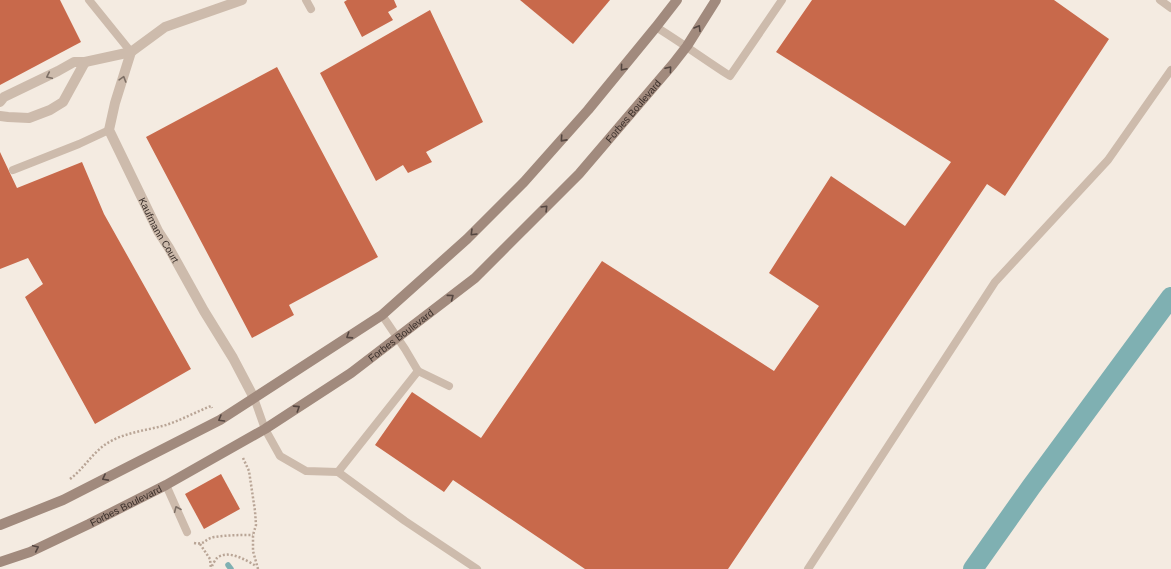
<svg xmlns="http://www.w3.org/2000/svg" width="1171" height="569" font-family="Arial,sans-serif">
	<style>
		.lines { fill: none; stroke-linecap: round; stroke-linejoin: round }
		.stream { stroke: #7fb0b2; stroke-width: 5.5 }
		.canal { stroke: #7fb0b2; stroke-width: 20 }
		.building { fill: #c8694b }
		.path { stroke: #b9a596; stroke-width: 2.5; stroke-dasharray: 2 2; stroke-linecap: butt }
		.service { stroke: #cdbbac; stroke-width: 8 }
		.minor { stroke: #cdbbac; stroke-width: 10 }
		.secondary { stroke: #a18a7d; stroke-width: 10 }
		.oneway { stroke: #544640 }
		.oneway2 { stroke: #7d6f65 }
		.labels { text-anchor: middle; stroke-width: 3; stroke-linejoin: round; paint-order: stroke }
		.street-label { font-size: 10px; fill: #3b302b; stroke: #fbf5ee }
	</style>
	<rect width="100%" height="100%" fill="#f4ebe1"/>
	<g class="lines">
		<path class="stream" d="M228,565L231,569"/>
		<path class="canal" d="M973,569L1031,487L1171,297"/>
	</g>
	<g class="building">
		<path d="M0,0H60L81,42L0,85Z"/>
		<path d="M347,0H394L397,7L388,12L393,20L362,37L344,2Z"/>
		<path d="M520,0H610L573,44Z"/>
		<path d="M812,0H1054L1109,39L1005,196L987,184L728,569H585L453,480L444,492L375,445L412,392L481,438L602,261L774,371L819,306L769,273L831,176L905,226L951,162L776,52Z"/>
		<path d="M430,10L483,122L426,152L432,162L408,173L403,165L376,181L320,73Z"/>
		<path d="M277,67L378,257L289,305L294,315L252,338L146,137Z"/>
		<path d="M0,152L17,188L82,162L104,214L191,369L95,424L25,297L43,284L28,258L0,269Z"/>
		<path d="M221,474L240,509L204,529L185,494Z"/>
	</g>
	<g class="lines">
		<g class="path">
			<path d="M243,458L249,471L255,511L256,525L253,535V551L258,569"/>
			<path d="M70,479C86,467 94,449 113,440C129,432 148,430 166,425C181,420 196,412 211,406L212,408"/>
			<path d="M194,543C206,545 204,539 214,537C227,535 240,535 253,535"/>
			<path d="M200,544L210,559L211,569"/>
			<path d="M212,566C213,564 215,560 217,558C228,549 246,560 256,566"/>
		</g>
		<g class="service">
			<path d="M89,0L131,52"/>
			<path d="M306,0L311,9"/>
			<path d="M1160,0L1171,8"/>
			<path d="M656,27C682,43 705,60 730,76L782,0"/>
			<path d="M13,170L79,144L109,130"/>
			<path d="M382,315L405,349L418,371L449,386"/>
			<path d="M254,398L265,429L280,456L306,471L338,472L418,371"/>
			<path d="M338,472L405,521L477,569"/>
			<path d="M166,485L187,532"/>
			<path d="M808,569L995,282L1108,160L1171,70"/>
		</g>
		<g class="minor">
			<path id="s1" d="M131,52L115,103L109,130L158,231L169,248L204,311L233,358L254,398"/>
			<path d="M0,102L4,97L58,71L74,62H85L131,52L165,27L242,0"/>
			<path d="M0,116L8,117L29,118L50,110L63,102L85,62"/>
		</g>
		<g class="secondary">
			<path d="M0,525L63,500L220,420L382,315L467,239L524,182L588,110L656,27L677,0"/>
			<path id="s2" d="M0,562L30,552L89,524L166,485L265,429L351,373L475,278L579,174L673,64L687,46L716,0"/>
		</g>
	</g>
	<defs><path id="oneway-chevron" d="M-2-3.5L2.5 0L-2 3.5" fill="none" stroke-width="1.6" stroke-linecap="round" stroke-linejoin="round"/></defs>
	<g class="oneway">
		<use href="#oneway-chevron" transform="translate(698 28) rotate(-59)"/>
		<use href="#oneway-chevron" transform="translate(623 68) rotate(130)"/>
		<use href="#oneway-chevron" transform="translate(669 69) rotate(-50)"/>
		<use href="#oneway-chevron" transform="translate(563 139) rotate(132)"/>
		<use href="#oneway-chevron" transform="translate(545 208) rotate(-45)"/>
		<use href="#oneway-chevron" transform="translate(473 233) rotate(135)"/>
		<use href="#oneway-chevron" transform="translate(451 297) rotate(-37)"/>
		<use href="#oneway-chevron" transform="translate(349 336) rotate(147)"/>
		<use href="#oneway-chevron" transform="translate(297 408) rotate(-33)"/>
		<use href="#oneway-chevron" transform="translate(221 419) rotate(150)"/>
		<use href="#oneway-chevron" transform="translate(105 478) rotate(152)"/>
		<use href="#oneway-chevron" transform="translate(36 548) rotate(-25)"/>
	</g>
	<g class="oneway2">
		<use href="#oneway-chevron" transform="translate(49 76) rotate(155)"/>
		<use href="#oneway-chevron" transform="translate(123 79) rotate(-73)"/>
		<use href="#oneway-chevron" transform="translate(177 509) rotate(-113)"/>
	</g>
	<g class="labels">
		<g class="street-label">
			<text dy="4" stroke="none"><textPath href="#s2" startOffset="786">Forbes Boulevard</textPath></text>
			<text dy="4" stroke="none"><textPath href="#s1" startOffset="193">Kaufmann Court</textPath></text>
			<text dy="4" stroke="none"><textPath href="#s2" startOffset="462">Forbes Boulevard</textPath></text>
			<text dy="4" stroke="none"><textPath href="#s2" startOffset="138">Forbes Boulevard</textPath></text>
		</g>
	</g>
</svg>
